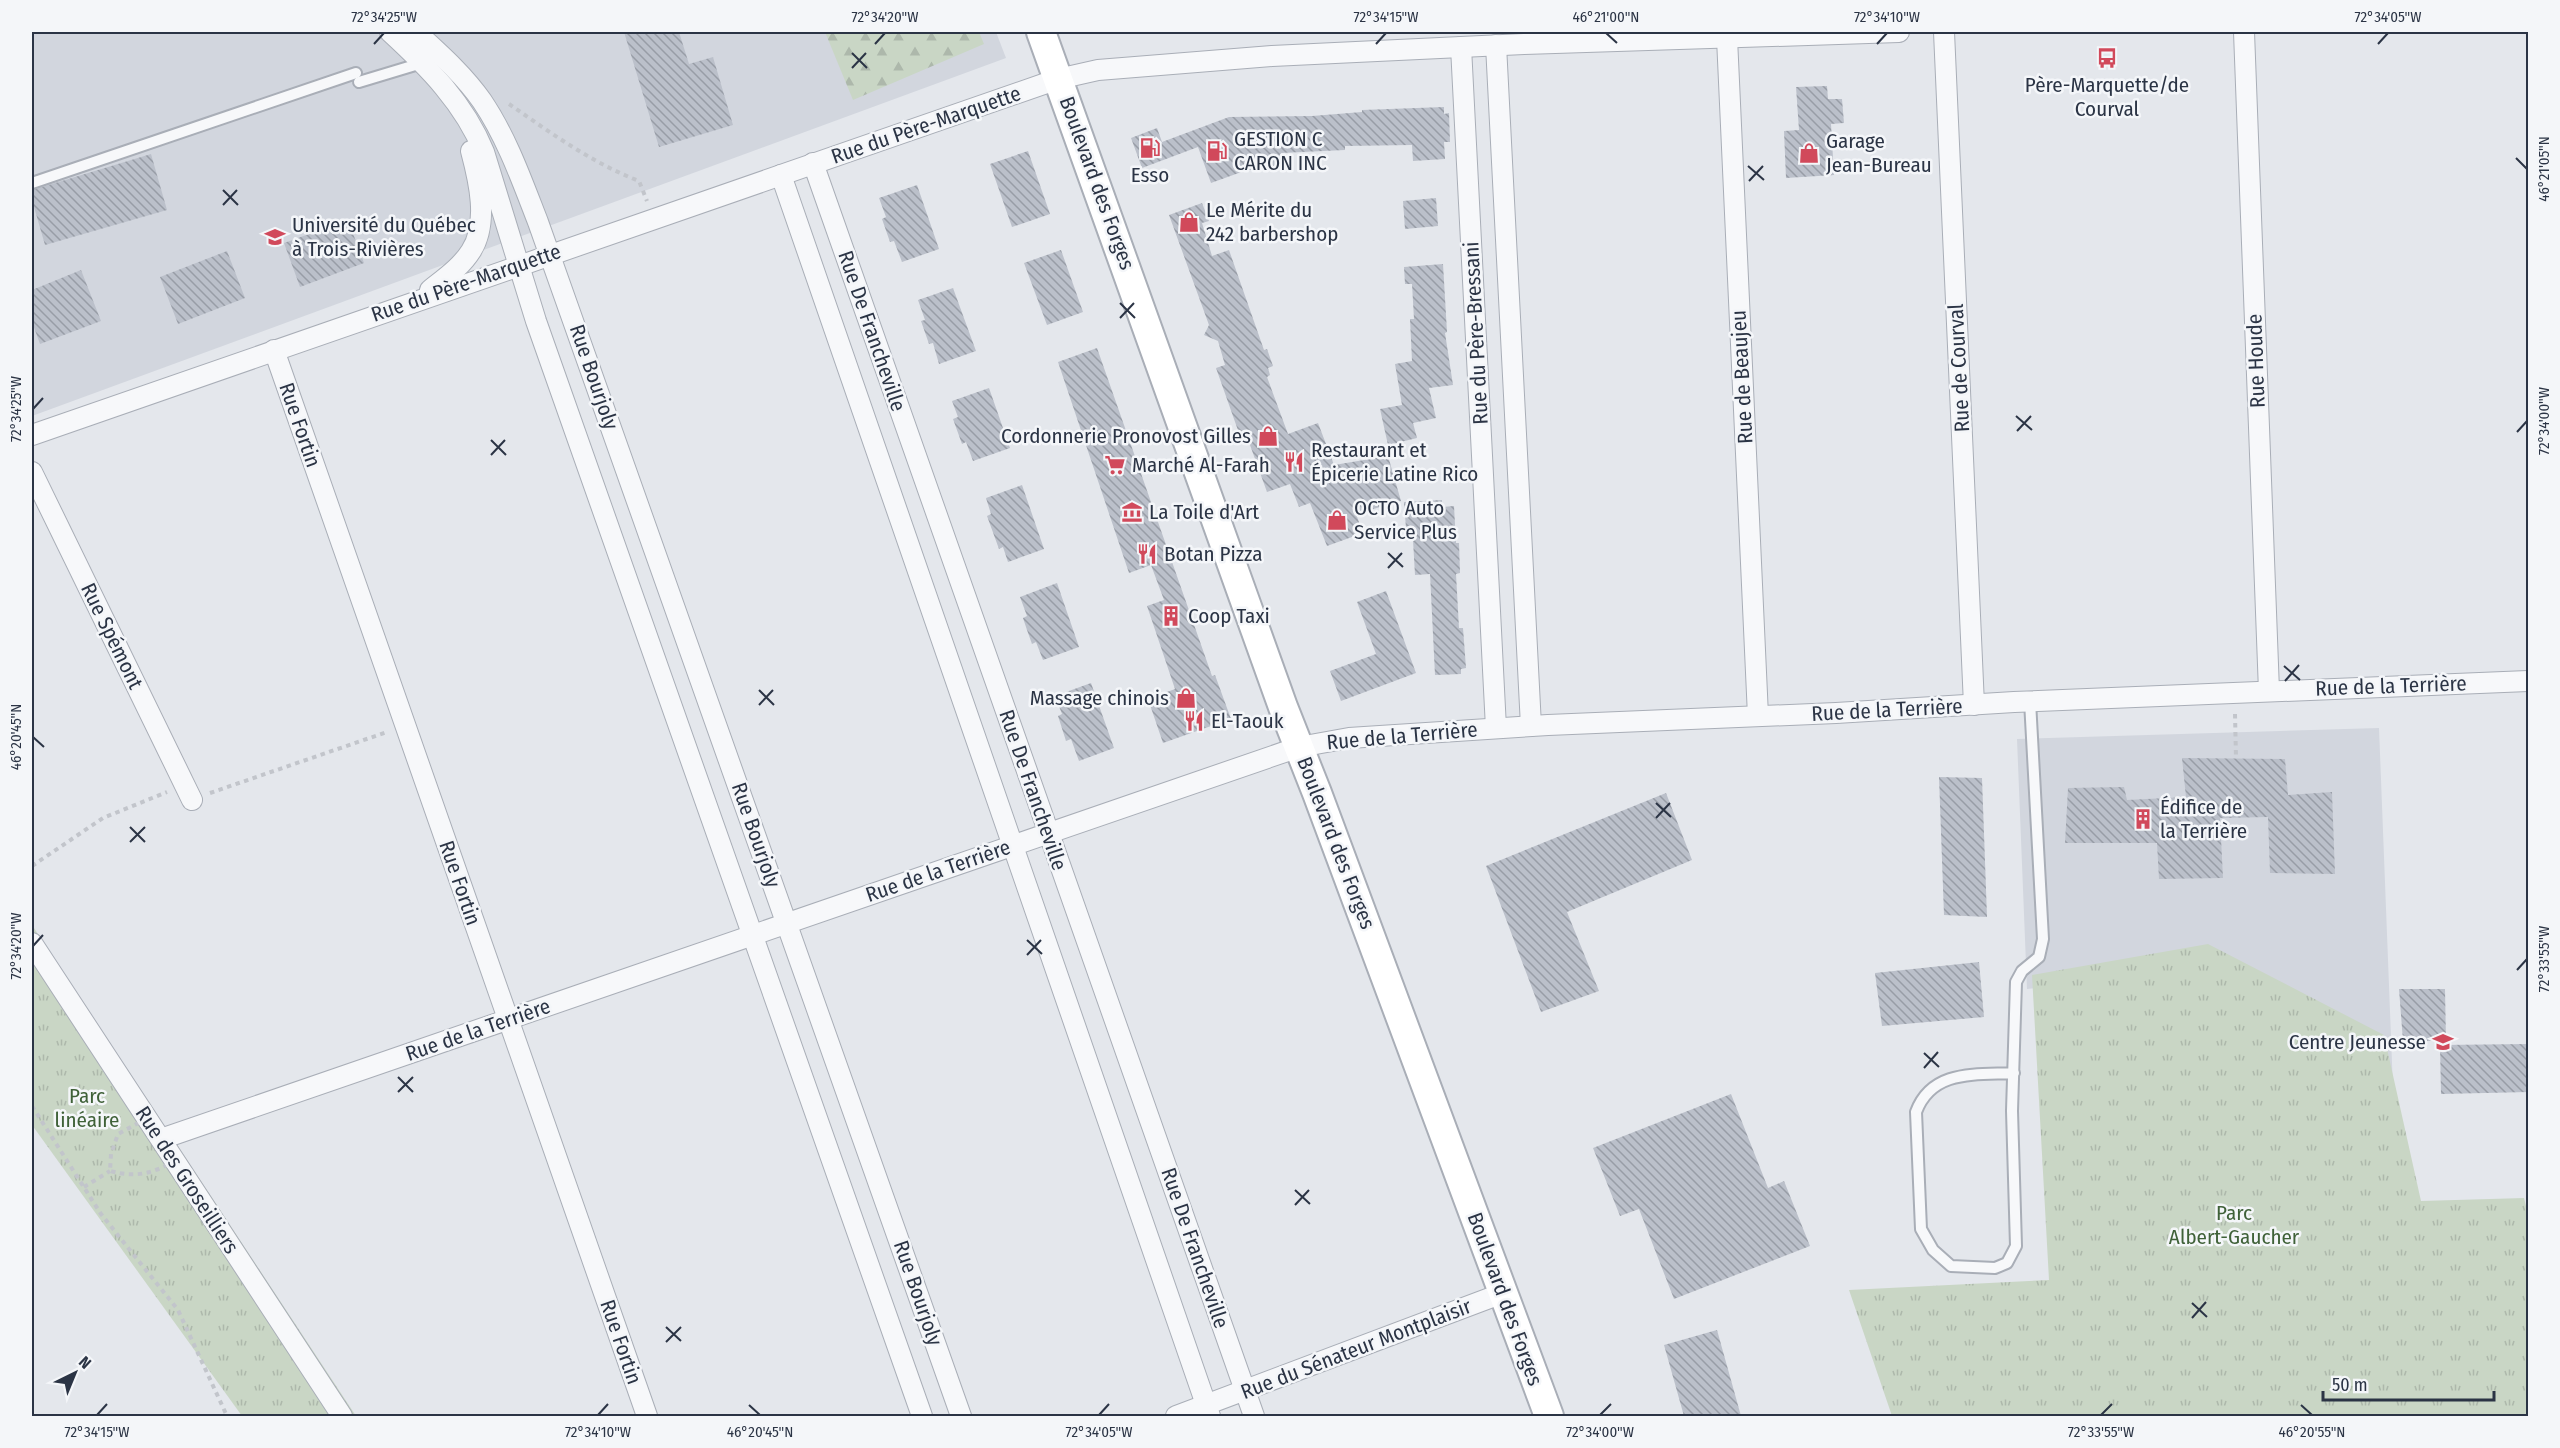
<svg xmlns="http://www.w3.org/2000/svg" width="2560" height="1448" font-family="'Fira Sans Condensed',sans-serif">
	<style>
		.built { fill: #d2d6de }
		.forest { fill: url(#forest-firs) }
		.park { fill: url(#park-tufts) }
		.building { fill: url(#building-back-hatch) }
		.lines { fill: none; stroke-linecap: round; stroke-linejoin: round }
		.service-casing { stroke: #a9aeb7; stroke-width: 14 }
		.minor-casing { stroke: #a9aeb7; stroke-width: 22 }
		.secondary-casing { stroke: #a9aeb7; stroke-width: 32 }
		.path { stroke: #c2c5cb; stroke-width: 4; stroke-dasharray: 4.5 4.5; stroke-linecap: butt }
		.service { stroke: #f7f8fa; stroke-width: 10 }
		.minor { stroke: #f7f8fa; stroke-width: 20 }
		.secondary { stroke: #fff; stroke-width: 28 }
		.ticks { fill: none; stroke: #2b3445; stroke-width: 2 }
		.labels { text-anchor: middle; stroke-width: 5; stroke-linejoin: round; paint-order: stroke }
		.poi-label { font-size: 21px; fill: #2b3445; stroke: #f4f6f9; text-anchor: start }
		.street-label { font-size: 21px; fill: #2b3445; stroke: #f4f6f9 }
		.park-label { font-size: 21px; fill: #3f6138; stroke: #f4f6f9 }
		.neatline { fill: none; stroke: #2b3445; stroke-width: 2 }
		.ticks-label { font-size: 15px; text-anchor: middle; fill: #2b3445 }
	</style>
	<defs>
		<pattern id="forest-firs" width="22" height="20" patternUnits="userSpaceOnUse" patternTransform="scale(1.5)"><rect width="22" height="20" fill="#c9d6c5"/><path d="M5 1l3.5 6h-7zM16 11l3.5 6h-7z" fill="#adb8ab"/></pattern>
		<pattern id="park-tufts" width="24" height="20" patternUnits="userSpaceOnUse" patternTransform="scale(1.5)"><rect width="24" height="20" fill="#c9d6c5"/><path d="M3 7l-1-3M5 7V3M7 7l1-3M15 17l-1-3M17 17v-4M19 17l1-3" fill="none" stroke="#adb8ab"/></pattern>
		<pattern id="building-back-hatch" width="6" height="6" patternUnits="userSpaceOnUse" patternTransform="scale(1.5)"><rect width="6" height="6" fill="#bbc0ca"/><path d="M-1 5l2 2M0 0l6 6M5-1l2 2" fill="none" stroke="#989da6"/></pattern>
	</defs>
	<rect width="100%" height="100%" fill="#e4e7ec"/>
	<g class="built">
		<path d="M32,32H996L1006,58L32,416Z"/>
		<path d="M2379,728L2400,1269L2155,975L2027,989L2017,739Z"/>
	</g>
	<path class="forest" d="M825,32H979L984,44L853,100Z"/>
	<g class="park">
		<path d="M32,925L356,1416H242L32,1125Z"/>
		<path d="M2208,944L2384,1035L2421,1201L2524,1198L2528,1214V1416H1892L1849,1290L2049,1280L2032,975Z"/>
	</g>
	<g class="building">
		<path d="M624,32H679L689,64L713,57L733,125L659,147Z"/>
		<path d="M1827,86L1828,99H1842L1844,123L1831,124L1834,175L1786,178L1784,131L1799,130L1796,87Z"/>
		<path d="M1444,107V114L1449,113L1450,142H1444L1445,159L1413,161L1412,145L1345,146V150L1281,153L1282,168L1247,170L1211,183L1198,147L1142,168L1131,138L1157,128L1162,142L1229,117L1312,116L1362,112V110Z"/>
		<path d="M1028,151L1050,214L1012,227L990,164Z"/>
		<path d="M151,154L167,210L45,245L32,200V190Z"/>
		<path d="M917,185L939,249L902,262L894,241L890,242L882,219L886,217L879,198Z"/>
		<path d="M1436,198L1438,226L1405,229L1403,201Z"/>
		<path d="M1202,203L1209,221L1202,223L1212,256L1229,250L1264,350L1267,349L1273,366L1268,368L1270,375L1267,377L1288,434L1318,423L1334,465L1388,456L1401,501L1356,514L1363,533L1327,546L1310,503L1299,507L1290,484L1267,492L1246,434L1240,436L1216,368L1225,365L1218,341L1204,335L1209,325L1169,215Z"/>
		<path d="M348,220L364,263L300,287L284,243Z"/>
		<path d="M1061,250L1083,312L1047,325L1024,263Z"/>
		<path d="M227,251L245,298L178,324L160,277Z"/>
		<path d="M1443,264L1447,332L1445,333L1453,385L1429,388L1436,418L1413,423L1417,438L1388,445L1380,409L1402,405L1395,364L1412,361L1410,319H1414L1412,284H1405L1404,267Z"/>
		<path d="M81,270L101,321L40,344L32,322V290Z"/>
		<path d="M953,288L976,351L939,364L933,343L929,344L921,321L925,320L918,300Z"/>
		<path d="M1097,348L1212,676L1215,675L1231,719L1163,743L1148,699L1175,689L1147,606L1164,600L1151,565L1129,573L1058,362Z"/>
		<path d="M989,388L1010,448L973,461L966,442L962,444L953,419L958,417L952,401Z"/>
		<path d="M1022,485L1044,549L1008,562L1003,547L999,549L987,516L991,514L986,498Z"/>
		<path d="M1442,500V507L1454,506L1456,543H1459L1460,573L1456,574L1459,628H1463L1466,668L1461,669V674L1435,675L1430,574L1415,575L1413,540L1407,541L1404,502Z"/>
		<path d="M1057,583L1079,647L1043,660L1036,642L1032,644L1027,630L1023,618L1027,616L1020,597Z"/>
		<path d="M1386,591L1416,673L1341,701L1330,671L1376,654L1357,602Z"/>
		<path d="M1091,683L1114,748L1079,761L1071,739L1066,741L1058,716L1062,714L1055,696Z"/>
		<path d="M2182,758L2285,759L2288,795L2332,792L2335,874L2270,873L2268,817L2220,818L2223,878L2159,879L2157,843H2065L2068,788L2124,787L2127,800L2186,797Z"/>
		<path d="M1939,777L1982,778L1987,917L1944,915Z"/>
		<path d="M1666,793L1692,860L1567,912L1599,991L1541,1012L1486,866Z"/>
		<path d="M1979,962L1984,1017L1882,1026L1875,973Z"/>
		<path d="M2399,989H2445L2446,1041H2403Z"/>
		<path d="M2529,1044V1092L2441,1094L2440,1045Z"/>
		<path d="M1731,1094L1768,1188L1784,1181L1810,1246L1674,1299L1639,1209L1620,1216L1593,1148Z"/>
		<path d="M1717,1330L1741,1416H1684L1664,1345Z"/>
	</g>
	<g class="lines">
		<g class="service-casing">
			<g id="service">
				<path d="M359,82L422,63"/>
				<path d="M32,183L356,73"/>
				<path d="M2014,1073C1976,1075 1932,1069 1916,1112L1921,1229L1933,1250L1951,1266L1995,1268L2007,1263L2016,1246L2012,1111L2016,982L2022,971L2039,957L2043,939L2030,701"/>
			</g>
		</g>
		<g class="minor-casing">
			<g id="minor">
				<path d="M390,32C428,67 464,103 484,152L536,321L922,1416"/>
				<path d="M416,32C439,53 464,75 482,101C507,138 522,181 538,222L961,1416"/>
				<path d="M1944,32L1974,705"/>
				<path d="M2244,32L2269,691"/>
				<path d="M1727,38L1758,716"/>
				<path d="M1496,45L1531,726"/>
				<path d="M1461,47L1496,728"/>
				<path d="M813,163L1254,1416"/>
				<path d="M781,175L1210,1416"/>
				<path d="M430,290C445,278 461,267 471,251C489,223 479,181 471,151"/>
				<path d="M274,350L647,1416"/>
				<path d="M32,435L1058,79L1098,70L1272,56L1524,44L1899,32"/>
				<path d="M32,472L192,800"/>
				<path d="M32,943L342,1416"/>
				<path d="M161,1139L1299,747L1349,738L1548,725L1836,713L2014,702L2528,681"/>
				<path d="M1176,1416L1503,1293"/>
			</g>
		</g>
		<g class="secondary-casing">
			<path id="secondary" d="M1041,32L1283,707L1317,793L1549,1416"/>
		</g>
		<g class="path">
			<path d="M509,104C551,133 592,163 639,181L647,201"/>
			<path d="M2235,714L2236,758"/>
			<path d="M210,793L387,732"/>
			<path d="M32,866L103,818L167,792"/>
			<path d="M32,1106L101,1214L178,1310L227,1416"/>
			<path d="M142,1121L161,1139L169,1164C148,1175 133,1177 110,1171L111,1154L118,1134Z"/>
			<path d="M84,1187L110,1171"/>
		</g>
		<use href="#service" class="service"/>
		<use href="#minor" class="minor"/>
		<use href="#secondary" class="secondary"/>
	</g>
	<path class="ticks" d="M1606,33L1617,43M374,44L384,33M875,44L885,33M1376,44L1386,33M1877,44L1887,33M2378,44L2388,33M852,53L867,68M852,68L866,53M2516,158L2527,169M1748,166L1764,180M1749,181L1763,166M223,190L238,205M223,205L237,190M1120,303L1135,318M1120,318L1134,303M33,409L43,398M2016,416L2032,430M2017,431L2031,416M2517,432L2527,421M491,440L506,455M491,455L505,440M1388,553L1403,567M1388,568L1402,553M2284,666L2300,680M2285,681L2299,665M759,690L774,705M759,705L773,690M33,737L44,747M1656,803L1671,817M1656,818L1670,803M130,827L145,842M130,842L145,827M1027,940L1042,954M33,946L43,935M1027,955L1041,940M2517,970L2527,959M1924,1053L1939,1067M1924,1068L1938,1052M398,1077L413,1092M398,1092L413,1077M1295,1190L1310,1204M1295,1205L1309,1190M2192,1303L2207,1317M2192,1318L2206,1302M666,1327L681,1341M666,1342L681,1327M749,1405L760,1415M2301,1405L2312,1415M97,1415L107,1404M598,1415L608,1404M1099,1415L1109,1404M1600,1415L1611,1404M2101,1415L2112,1404"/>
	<defs>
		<g id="bus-bare" transform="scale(1.62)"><path d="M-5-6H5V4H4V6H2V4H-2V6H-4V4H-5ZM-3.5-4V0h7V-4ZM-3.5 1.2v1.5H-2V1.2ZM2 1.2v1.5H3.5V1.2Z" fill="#d1495b" stroke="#f4f6f9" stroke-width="2.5" paint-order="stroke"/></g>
		<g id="fuel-bare" transform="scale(1.62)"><path d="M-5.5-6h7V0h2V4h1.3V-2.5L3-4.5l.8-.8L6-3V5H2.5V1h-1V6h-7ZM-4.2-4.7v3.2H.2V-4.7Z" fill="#d1495b" stroke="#f4f6f9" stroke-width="2.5" paint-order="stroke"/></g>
		<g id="shop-bare" transform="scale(1.62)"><path d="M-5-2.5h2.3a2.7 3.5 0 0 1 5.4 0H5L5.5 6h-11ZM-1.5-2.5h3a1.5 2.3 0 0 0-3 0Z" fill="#d1495b" stroke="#f4f6f9" stroke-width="2.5" paint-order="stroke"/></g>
		<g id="university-bare" transform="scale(1.62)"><path d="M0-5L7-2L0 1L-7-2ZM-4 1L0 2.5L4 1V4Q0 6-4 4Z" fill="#d1495b" stroke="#f4f6f9" stroke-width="2.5" paint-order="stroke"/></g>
		<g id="restaurant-bare" transform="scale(1.62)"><path d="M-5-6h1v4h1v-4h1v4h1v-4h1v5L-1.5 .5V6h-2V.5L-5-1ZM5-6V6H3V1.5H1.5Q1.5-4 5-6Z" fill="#d1495b" stroke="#f4f6f9" stroke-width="2.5" paint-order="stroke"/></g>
		<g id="supermarket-bare" transform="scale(1.62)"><path d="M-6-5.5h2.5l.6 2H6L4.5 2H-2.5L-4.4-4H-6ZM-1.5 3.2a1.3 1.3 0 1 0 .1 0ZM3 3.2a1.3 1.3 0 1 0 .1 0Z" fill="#d1495b" stroke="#f4f6f9" stroke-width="2.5" paint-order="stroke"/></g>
		<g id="museum-bare" transform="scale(1.62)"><path d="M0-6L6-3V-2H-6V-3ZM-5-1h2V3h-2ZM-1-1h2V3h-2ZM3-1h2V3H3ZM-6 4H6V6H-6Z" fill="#d1495b" stroke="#f4f6f9" stroke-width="2.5" paint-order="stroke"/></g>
		<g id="building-bare" transform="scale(1.62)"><path d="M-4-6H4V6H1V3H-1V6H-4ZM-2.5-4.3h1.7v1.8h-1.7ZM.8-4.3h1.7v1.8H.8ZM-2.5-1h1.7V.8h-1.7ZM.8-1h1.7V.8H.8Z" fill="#d1495b" stroke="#f4f6f9" stroke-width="2.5" paint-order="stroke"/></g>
		<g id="school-bare" transform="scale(1.62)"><path d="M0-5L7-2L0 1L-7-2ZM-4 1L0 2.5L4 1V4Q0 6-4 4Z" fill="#d1495b" stroke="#f4f6f9" stroke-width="2.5" paint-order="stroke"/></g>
	</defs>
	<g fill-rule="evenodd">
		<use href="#bus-bare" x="2107" y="58"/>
		<use href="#fuel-bare" x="1150" y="148"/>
		<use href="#fuel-bare" x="1217" y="151"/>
		<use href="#shop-bare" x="1809" y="153"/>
		<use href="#shop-bare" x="1189" y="222"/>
		<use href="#university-bare" x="275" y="237"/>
		<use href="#shop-bare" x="1268" y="436"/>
		<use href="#restaurant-bare" x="1294" y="462"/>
		<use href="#supermarket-bare" x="1115" y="465"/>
		<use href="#museum-bare" x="1132" y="512"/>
		<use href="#shop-bare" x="1337" y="520"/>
		<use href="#restaurant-bare" x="1147" y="554"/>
		<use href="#building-bare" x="1171" y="616"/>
		<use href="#shop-bare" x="1186" y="698"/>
		<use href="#restaurant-bare" x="1194" y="721"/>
		<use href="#building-bare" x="2143" y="819"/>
		<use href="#school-bare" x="2443" y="1042"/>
	</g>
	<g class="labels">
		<g class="poi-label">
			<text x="2107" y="92" text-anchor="middle">Père-Marquette/de<tspan x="2107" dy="24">Courval</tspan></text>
			<text x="1234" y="146">GESTION C<tspan x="1234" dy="24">CARON INC</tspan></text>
			<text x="1826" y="148">Garage<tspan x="1826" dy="24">Jean-Bureau</tspan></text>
			<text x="1150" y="182" text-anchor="middle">Esso</text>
			<text x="1206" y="217">Le Mérite du<tspan x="1206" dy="24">242 barbershop</tspan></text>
			<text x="292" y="232">Université du Québec<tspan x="292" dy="24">à Trois-Rivières</tspan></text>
			<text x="1251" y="443" text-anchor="end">Cordonnerie Pronovost Gilles</text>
			<text x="1311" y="457">Restaurant et<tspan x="1311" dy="24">Épicerie Latine Rico</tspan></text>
			<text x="1132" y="472">Marché Al-Farah</text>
			<text x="1354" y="515">OCTO Auto<tspan x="1354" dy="24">Service Plus</tspan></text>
			<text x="1149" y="519">La Toile d'Art</text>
			<text x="1164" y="561">Botan Pizza</text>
			<text x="1188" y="623">Coop Taxi</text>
			<text x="1169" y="705" text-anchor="end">Massage chinois</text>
			<text x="1211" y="728">El-Taouk</text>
			<text x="2160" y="814">Édifice de<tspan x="2160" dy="24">la Terrière</tspan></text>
			<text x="2426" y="1049" text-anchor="end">Centre Jeunesse</text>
		</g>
		<g class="street-label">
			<text transform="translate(926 125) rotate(-19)" y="7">Rue du Père-Marquette</text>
			<text transform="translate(1097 183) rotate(70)" y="7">Boulevard des Forges</text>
			<text transform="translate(466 283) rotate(-19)" y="7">Rue du Père-Marquette</text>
			<text transform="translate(872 331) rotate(71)" y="7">Rue De Francheville</text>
			<text transform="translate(1476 333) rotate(-93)" y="7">Rue du Père-Bressani</text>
			<text transform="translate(2256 361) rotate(-92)" y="7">Rue Houde</text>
			<text transform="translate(1959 368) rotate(-93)" y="7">Rue de Courval</text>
			<text transform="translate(594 377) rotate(71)" y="7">Rue Bourjoly</text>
			<text transform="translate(1742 377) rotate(-93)" y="7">Rue de Beaujeu</text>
			<text transform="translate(300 425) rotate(71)" y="7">Rue Fortin</text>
			<text transform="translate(112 636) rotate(64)" y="7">Rue Spémont</text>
			<text transform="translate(2391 686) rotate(-2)" y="7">Rue de la Terrière</text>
			<text transform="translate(1887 710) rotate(-3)" y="7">Rue de la Terrière</text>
			<text transform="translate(1402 736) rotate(-5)" y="7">Rue de la Terrière</text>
			<text transform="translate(1033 790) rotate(71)" y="7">Rue De Francheville</text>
			<text transform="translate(756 835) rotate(71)" y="7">Rue Bourjoly</text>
			<text transform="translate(1336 843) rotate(69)" y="7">Boulevard des Forges</text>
			<text transform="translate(938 871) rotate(-19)" y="7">Rue de la Terrière</text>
			<text transform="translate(460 883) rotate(71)" y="7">Rue Fortin</text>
			<text transform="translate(478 1030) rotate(-19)" y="7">Rue de la Terrière</text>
			<text transform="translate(187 1180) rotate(57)" y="7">Rue des Groseilliers</text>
			<text transform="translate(1195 1248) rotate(71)" y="7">Rue De Francheville</text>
			<text transform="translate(918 1293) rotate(71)" y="7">Rue Bourjoly</text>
			<text transform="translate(1505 1299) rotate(70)" y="7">Boulevard des Forges</text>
			<text transform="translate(621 1342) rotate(71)" y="7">Rue Fortin</text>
			<text transform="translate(1356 1349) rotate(-21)" y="7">Rue du Sénateur Montplaisir</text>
		</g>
		<g class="park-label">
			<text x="87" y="1103">Parc<tspan x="87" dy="24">linéaire</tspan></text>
			<text x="2234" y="1220">Parc<tspan x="2234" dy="24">Albert-Gaucher</tspan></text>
		</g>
	</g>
	<rect width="2560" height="1448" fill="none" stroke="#f4f6f9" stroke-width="66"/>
	<g transform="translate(75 1373) rotate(43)" stroke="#f4f6f9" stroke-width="4.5" paint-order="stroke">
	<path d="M0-4.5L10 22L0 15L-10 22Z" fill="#2b3445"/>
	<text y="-9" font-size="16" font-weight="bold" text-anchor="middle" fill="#2b3445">N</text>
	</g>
	<path d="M2323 1391v9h171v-9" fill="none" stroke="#2b3445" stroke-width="3"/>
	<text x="2332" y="1391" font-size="18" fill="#2b3445" stroke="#f4f6f9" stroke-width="4.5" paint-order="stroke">50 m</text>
	<rect x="33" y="33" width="2494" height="1382" class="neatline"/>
	<g class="ticks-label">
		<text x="384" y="22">72°34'25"W</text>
		<text x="885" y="22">72°34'20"W</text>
		<text x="1386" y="22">72°34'15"W</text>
		<text x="1606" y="22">46°21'00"N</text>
		<text x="1887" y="22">72°34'10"W</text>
		<text x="2388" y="22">72°34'05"W</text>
		<text transform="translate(2544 169) rotate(-90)" y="5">46°21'05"N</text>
		<text transform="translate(16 409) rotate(-90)" y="5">72°34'25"W</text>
		<text transform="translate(2544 421) rotate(-90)" y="5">72°34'00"W</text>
		<text transform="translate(16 737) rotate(-90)" y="5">46°20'45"N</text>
		<text transform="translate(16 946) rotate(-90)" y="5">72°34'20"W</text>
		<text transform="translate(2544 959) rotate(-90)" y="5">72°33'55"W</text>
		<text x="97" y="1437">72°34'15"W</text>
		<text x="598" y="1437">72°34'10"W</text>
		<text x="760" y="1437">46°20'45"N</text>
		<text x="1099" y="1437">72°34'05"W</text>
		<text x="1600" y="1437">72°34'00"W</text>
		<text x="2101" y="1437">72°33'55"W</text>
		<text x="2312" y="1437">46°20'55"N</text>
	</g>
</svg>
